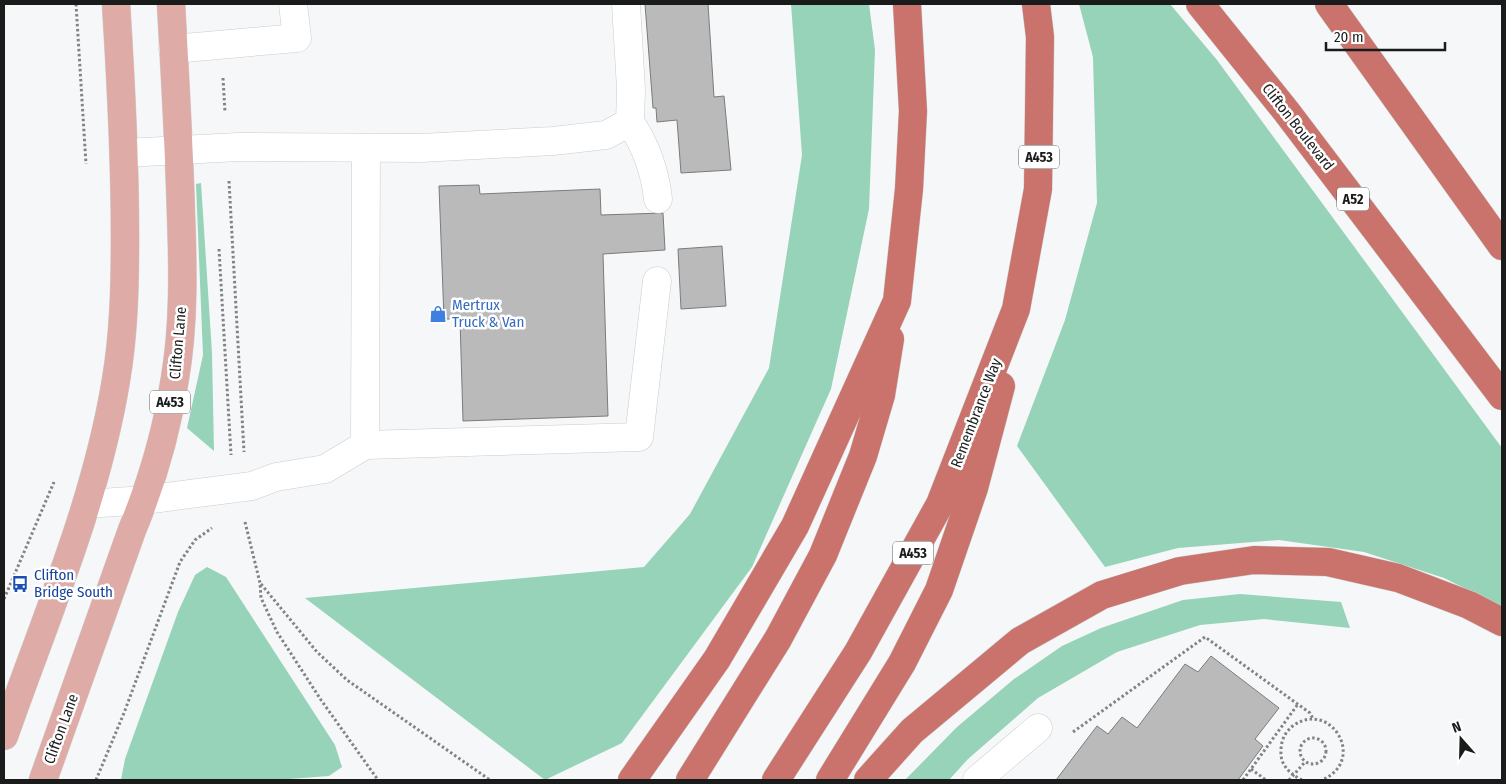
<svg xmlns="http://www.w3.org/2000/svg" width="1506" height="784" font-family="'Fira Sans Condensed',sans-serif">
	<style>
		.green { fill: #96d3b8 }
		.building { fill: #bbbabb; stroke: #7c7b7c }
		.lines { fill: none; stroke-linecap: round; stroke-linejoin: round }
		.minor-casing { stroke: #cbcccd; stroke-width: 29 }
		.major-casing { stroke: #d1d1d1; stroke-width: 29 }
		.highway-casing { stroke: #d1d1d1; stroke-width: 29 }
		.path { stroke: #828384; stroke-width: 3; stroke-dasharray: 2.5 2.5; stroke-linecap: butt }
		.minor { stroke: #fff; stroke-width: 28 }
		.major { stroke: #dfaba7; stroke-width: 28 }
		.highway { stroke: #c9736c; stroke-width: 28 }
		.labels { text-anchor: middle; stroke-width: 5; stroke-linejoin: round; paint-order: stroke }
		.shield { fill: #fff; stroke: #5f5f5f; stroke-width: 1 }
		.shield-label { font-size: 14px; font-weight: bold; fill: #1a1b1b }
		.street-label { font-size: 15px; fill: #1a1b1b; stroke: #fff }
		.shop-label { font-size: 15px; fill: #366cbe; stroke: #fff; text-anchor: start }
		.transit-label { font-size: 15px; fill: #164399; stroke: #fff; text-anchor: start }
	</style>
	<rect width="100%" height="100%" fill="#f6f7f9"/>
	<g class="green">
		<path d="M791,4H869L875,50L869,209L831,389L752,567L622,743L545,780L305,598L644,567L690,514L769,368L802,155Z"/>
		<path d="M1079,4H1170L1217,60L1502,448V607L1444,578L1364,552L1279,540L1178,548L1105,567L1017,446L1065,320L1097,203L1093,57Z"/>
		<path d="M201,183L212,353L214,451L187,428L203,355L196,184Z"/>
		<path d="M207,567L226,577L335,745L342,767L329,776L276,780H121L125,759L178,612L195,575Z"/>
		<path d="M1240,594L1341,602L1350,628L1264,619L1200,625L1117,652L1038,698L968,759L949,780H905L957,727L1014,679L1062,646L1101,628L1183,600Z"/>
	</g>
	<g class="building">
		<path d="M645,4H708L714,97L724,96L731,170L681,173L677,120L657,122L656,108H653Z"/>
		<path d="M479,185L480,194L600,189L601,215L663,213L665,250L603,254L608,416L463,421L460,319H444L439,186Z"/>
		<path d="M722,246L726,306L681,309L678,249Z"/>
		<path d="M1211,656L1279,708L1255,739L1263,746L1238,780H1056L1097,726L1108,734L1122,717L1137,728L1185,664L1198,672Z"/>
	</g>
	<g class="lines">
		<g class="minor-casing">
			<g id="minor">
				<path d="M173,49L297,38L293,4"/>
				<path d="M630,122C646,146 655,171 658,199"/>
				<path d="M125,153L238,147L421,148L553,141L606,135L630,122L631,89L626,4"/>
				<path d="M365,445L639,437L657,281"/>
				<path d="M87,504L144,500L252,486L276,477L325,469L365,445L366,148"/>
				<path d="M977,780L1038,728"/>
			</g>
		</g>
		<g class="major-casing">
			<g id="major">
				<path d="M4,736C45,619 96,503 116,380C124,333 125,285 125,237C125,159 121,82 116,4"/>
				<path d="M43,780L132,530C152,482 167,430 175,378C184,325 183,269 181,215C179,145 175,74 171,4"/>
			</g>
		</g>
		<g class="highway-casing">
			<g id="highway">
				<path d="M1200,4L1286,111L1502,396"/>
				<path d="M1329,4L1502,246"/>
				<path d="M632,780L717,659L795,526L897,301L909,189L913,111L907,4"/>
				<path d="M690,780L778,639L823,555L863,456L881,395L890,339"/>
				<path d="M776,780L858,652L940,504L1016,309L1038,189L1040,37L1036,4"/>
				<path d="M830,780L902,663L939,590L974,488L1001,386"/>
				<path d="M868,780L912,731L1020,641L1102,595L1180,571L1254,560L1328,562L1398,578L1469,605L1502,622"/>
			</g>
		</g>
		<g class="path">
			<path d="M76,4L86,164"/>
			<path d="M223,78L225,112"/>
			<path d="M229,181L244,452"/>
			<path d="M219,249L231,455"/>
			<path d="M245,522L260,583L261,598L277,632L321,700L378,780"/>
			<path d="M261,584L317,652L347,680L490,780"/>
			<path d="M4,599L54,482"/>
			<path d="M1073,732L1205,637L1310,713L1313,719"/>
			<circle cx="1313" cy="751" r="13"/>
			<path d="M1251,769L1266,780"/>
			<path d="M96,780L124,713L180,562L195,540L212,528"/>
			<path d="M1243,780L1298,704"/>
			<path d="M1289,780L1305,762"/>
			<path d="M1302,780C1290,774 1280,765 1281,751C1281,740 1285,732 1294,725C1332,700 1367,761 1322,780"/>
		</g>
		<use href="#minor" class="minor"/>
		<use href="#major" class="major"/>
		<use href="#highway" class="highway"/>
	</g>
	<defs>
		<g id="shop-bare" transform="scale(1.35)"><path d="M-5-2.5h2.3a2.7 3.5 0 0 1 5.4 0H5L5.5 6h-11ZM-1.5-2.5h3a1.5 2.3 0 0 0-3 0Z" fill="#3f7fe0" stroke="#fff" stroke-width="2.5" paint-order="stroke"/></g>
		<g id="bus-bare" transform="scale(1.35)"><path d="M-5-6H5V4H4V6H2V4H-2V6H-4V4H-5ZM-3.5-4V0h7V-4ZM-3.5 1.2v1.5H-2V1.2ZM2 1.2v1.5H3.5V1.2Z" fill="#1a4fb4" stroke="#fff" stroke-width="2.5" paint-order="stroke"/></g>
	</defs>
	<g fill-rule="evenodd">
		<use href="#shop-bare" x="438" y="314"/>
		<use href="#bus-bare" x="20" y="584"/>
	</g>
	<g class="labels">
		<g class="shield">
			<rect x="1019" y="145.5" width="40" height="23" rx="4"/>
			<rect x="1337" y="187.5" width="32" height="23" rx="4"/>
			<rect x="150" y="390.5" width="40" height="23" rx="4"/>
			<rect x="893" y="541.5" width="40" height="23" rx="4"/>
		</g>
		<g class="shield-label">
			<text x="1039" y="162">A453</text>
			<text x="1353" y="204">A52</text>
			<text x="170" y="407">A453</text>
			<text x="913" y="558">A453</text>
		</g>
		<g class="street-label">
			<text transform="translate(1298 127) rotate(52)" y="5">Clifton Boulevard</text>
			<text transform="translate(178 343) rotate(-85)" y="5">Clifton Lane</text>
			<text transform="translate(976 413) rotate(-69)" y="5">Remembrance Way</text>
			<text transform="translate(61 729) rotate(-70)" y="5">Clifton Lane</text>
		</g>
		<g class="shop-label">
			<text x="452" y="310">Mertrux<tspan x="452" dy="17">Truck &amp; Van</tspan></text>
		</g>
		<g class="transit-label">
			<text x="34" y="580">Clifton<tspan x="34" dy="17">Bridge South</tspan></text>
		</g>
	</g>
	<rect width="1506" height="784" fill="none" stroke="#1a1b1b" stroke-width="10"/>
	<g transform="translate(1461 739) rotate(340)" stroke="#ffffff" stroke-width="4" paint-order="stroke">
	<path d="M0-4L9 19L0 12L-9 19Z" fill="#1a1b1b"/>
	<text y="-8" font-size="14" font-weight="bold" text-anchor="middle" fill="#1a1b1b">N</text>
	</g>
	<path d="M1326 42v8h119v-8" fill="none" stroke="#1a1b1b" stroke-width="2.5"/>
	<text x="1334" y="42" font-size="15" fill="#1a1b1b" stroke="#ffffff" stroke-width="4" paint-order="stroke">20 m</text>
</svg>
